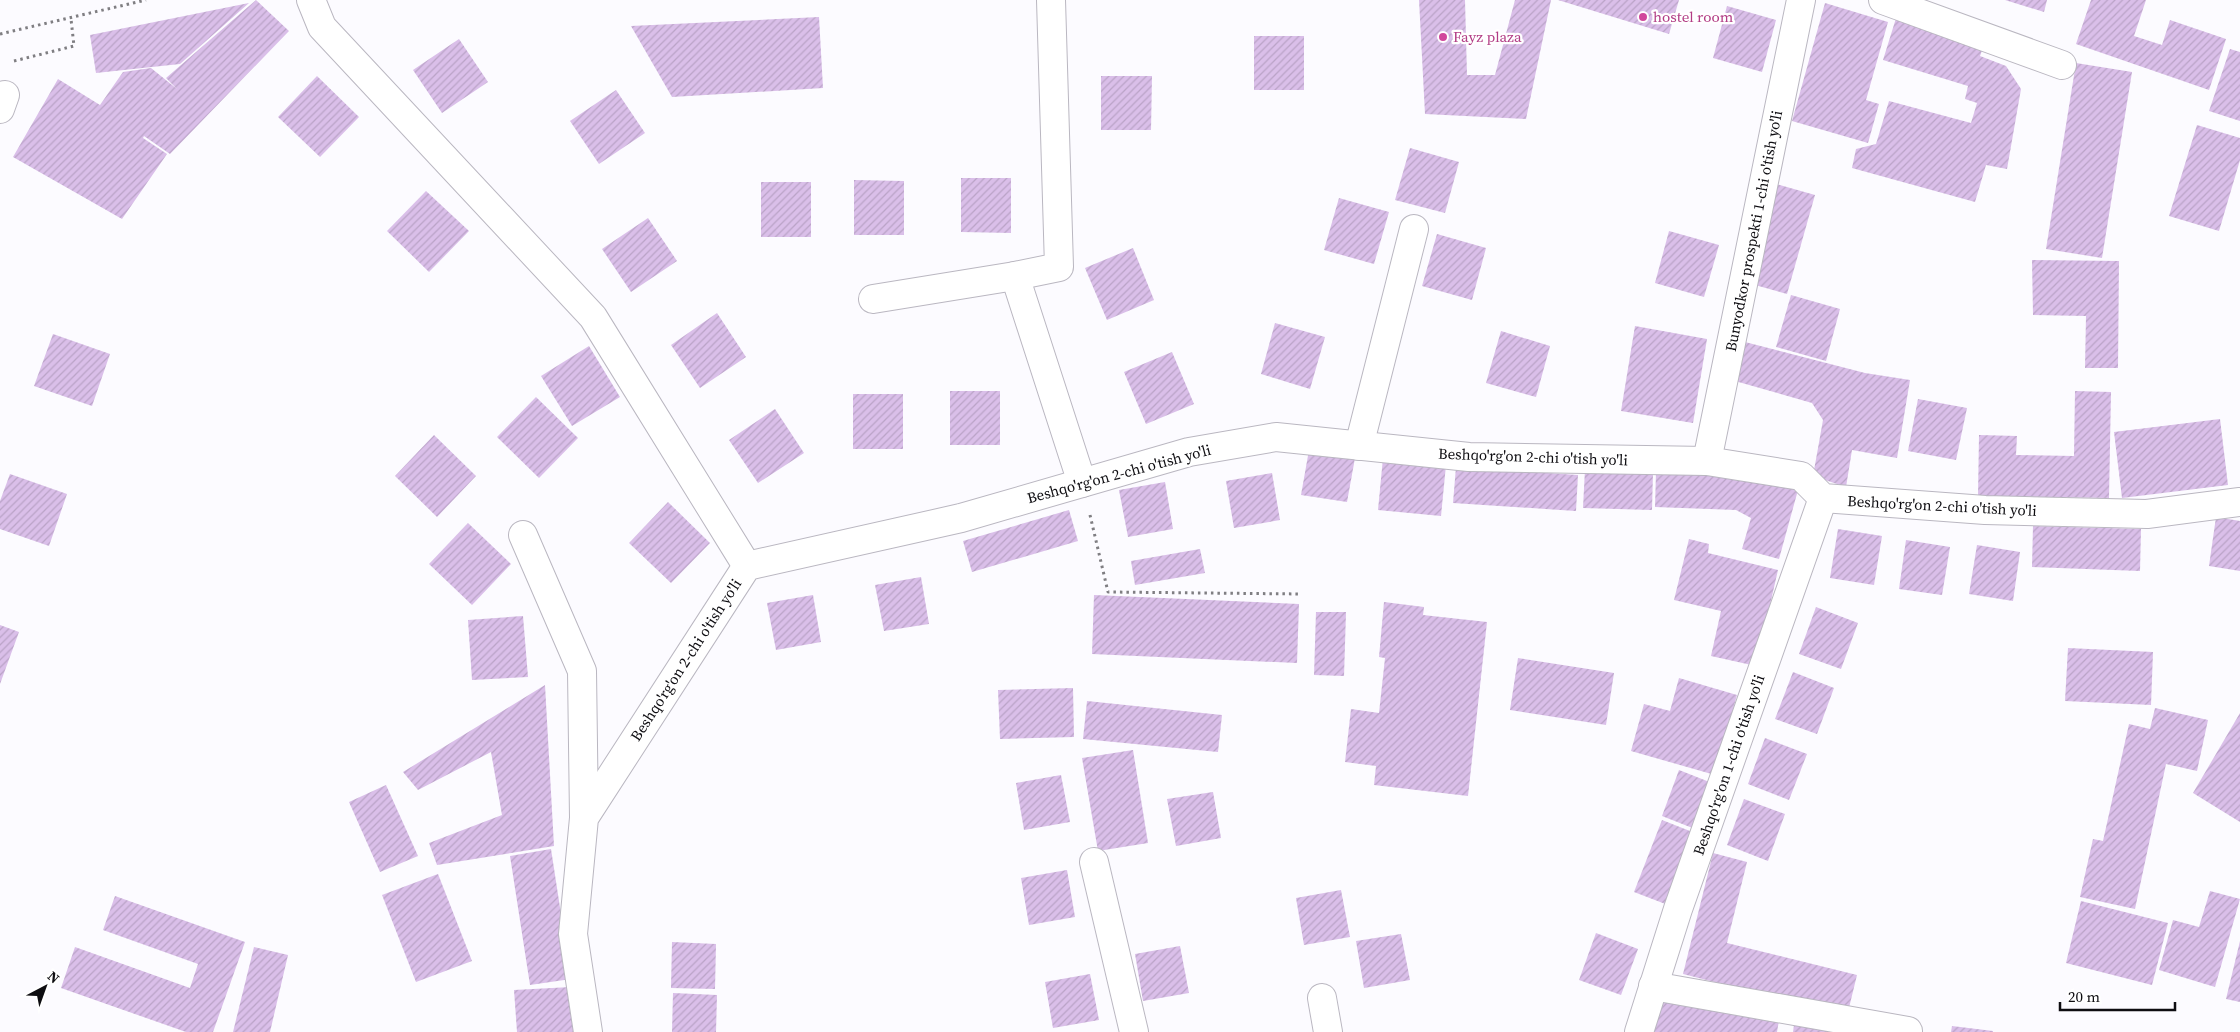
<svg xmlns="http://www.w3.org/2000/svg" width="2240" height="1032" font-family="'Source Serif 4',serif">
	<style>
		.building { fill: url(#building-hatch) }
		.lines { fill: none; stroke-linecap: round; stroke-linejoin: round }
		.minor-casing { stroke: #bab7c1; stroke-width: 30 }
		.path { stroke: #7f7e82; stroke-width: 3; stroke-dasharray: 2.5 4; stroke-linecap: butt }
		.minor { stroke: #fff; stroke-width: 28 }
		.hotel-dot { fill: #d1479c; stroke: #fff; stroke-width: 2 }
		.labels { text-anchor: middle; stroke-width: 4.5; stroke-linejoin: round; paint-order: stroke }
		.hotel-label { font-size: 15px; fill: #b23c85; stroke: #fff; text-anchor: start }
		.street-label { font-size: 15px; fill: #0e0d11; stroke: #fff }
	</style>
	<defs>
		<pattern id="building-hatch" width="6" height="6" patternUnits="userSpaceOnUse" patternTransform="scale(1.25)"><rect width="6" height="6" fill="#dabfe9"/><path d="M-1 1l2-2M0 6l6-6M5 7l2-2" fill="none" stroke="#baa3c7"/></pattern>
	</defs>
	<rect width="100%" height="100%" fill="#fcfbff"/>
	<g class="building">
		<path d="M256,0L289,31L170,154L144,136L143,138L167,154L122,219L13,157L58,79L100,105L123,72L151,68L177,89L166,78Z"/>
		<path d="M1419,0H1465L1467,75H1495L1515,0H1551L1526,119L1425,114Z"/>
		<path d="M1558,0H1679L1669,34Z"/>
		<path d="M2005,0H2047L2044,12Z"/>
		<path d="M2091,0H2146L2134,36L2162,45L2170,20L2226,39L2209,90L2076,44Z"/>
		<path d="M249,3L180,64L96,73L90,35Z"/>
		<path d="M1825,3L1888,22L1866,100L1879,104L1868,143L1792,121Z"/>
		<path d="M1727,6L1776,20L1762,72L1713,58Z"/>
		<path d="M1897,15L1984,45L1980,56L2006,66L2021,89L2007,169L1986,165L1975,202L1852,168L1856,149L1876,144L1889,101L1971,123L1977,103L1965,99L1968,86L1883,60Z"/>
		<path d="M819,17L823,88L672,97L631,26Z"/>
		<rect x="1254" y="36" width="50" height="54"/>
		<path d="M459,39L488,82L442,113L413,70Z"/>
		<path d="M2230,49L2240,52V121L2209,111Z"/>
		<path d="M2076,63L2132,72L2102,258L2046,249Z"/>
		<path d="M317,76L359,117L320,157L278,117Z"/>
		<path d="M1101,76H1152L1151,130H1101Z"/>
		<path d="M616,90L645,133L599,164L570,121Z"/>
		<path d="M2197,125L2240,138V160L2219,231L2169,216Z"/>
		<path d="M1410,148L1459,162L1445,213L1395,200Z"/>
		<path d="M961,178H1011V233L961,232Z"/>
		<path d="M854,180L904,181V235H854Z"/>
		<rect x="761" y="182" width="50" height="55"/>
		<path d="M1776,184L1815,195L1787,294L1748,283Z"/>
		<path d="M426,191L469,231L429,272L387,231Z"/>
		<path d="M1339,198L1389,212L1374,264L1324,250Z"/>
		<path d="M648,218L677,261L631,292L602,249Z"/>
		<path d="M1669,231L1719,245L1704,297L1655,283Z"/>
		<path d="M1437,234L1486,248L1472,300L1422,286Z"/>
		<path d="M1133,248L1154,300L1107,320L1085,268Z"/>
		<path d="M2032,260L2119,261L2118,368H2085L2086,316L2033,315Z"/>
		<path d="M1791,295L1840,309L1826,361L1776,347Z"/>
		<path d="M717,313L746,357L700,388L671,345Z"/>
		<path d="M1275,323L1325,337L1310,389L1261,374Z"/>
		<path d="M1635,326L1707,339L1693,423L1621,411Z"/>
		<path d="M1501,331L1550,346L1536,397L1486,383Z"/>
		<path d="M53,334L110,354L92,406L34,386Z"/>
		<path d="M1745,342L1865,373L1910,380L1897,458L1852,450L1846,487L1813,476L1823,420L1812,403L1735,381Z"/>
		<path d="M589,346L620,397L572,426L541,376Z"/>
		<path d="M1172,352L1194,404L1146,424L1124,372Z"/>
		<rect x="950" y="391" width="50" height="54"/>
		<path d="M2075,391L2111,392L2109,498L1978,496L1979,435L2017,436L2016,455L2074,456Z"/>
		<rect x="853" y="394" width="50" height="55"/>
		<path d="M536,397L578,438L539,478L497,437Z"/>
		<path d="M1918,399L1967,408L1956,460L1908,451Z"/>
		<path d="M775,409L804,453L758,483L729,440Z"/>
		<path d="M2220,419L2228,485L2122,498L2114,432Z"/>
		<path d="M434,435L476,476L437,517L395,476Z"/>
		<path d="M1309,450L1355,458L1347,502L1301,495Z"/>
		<path d="M1383,458L1446,465L1441,516L1378,510Z"/>
		<path d="M1456,467L1578,475L1576,511L1453,503Z"/>
		<path d="M1585,469L1653,472L1652,510L1583,508Z"/>
		<path d="M1656,472L1745,476L1798,490L1779,559L1742,549L1751,518L1736,510L1655,507Z"/>
		<path d="M1272,473L1280,520L1234,528L1226,481Z"/>
		<path d="M10,474L67,494L49,546L0,529V501Z"/>
		<path d="M1165,482L1173,529L1128,537L1119,490Z"/>
		<path d="M668,502L710,543L671,583L629,543Z"/>
		<path d="M1069,510L1078,541L972,572L963,541Z"/>
		<path d="M2216,517L2240,521V571L2209,566Z"/>
		<path d="M468,523L511,564L472,605L429,564Z"/>
		<path d="M2033,526L2141,529L2140,571L2032,567Z"/>
		<path d="M1838,529L1882,536L1874,585L1830,578Z"/>
		<path d="M1689,539L1709,544L1708,553L1778,570L1756,666L1711,656L1721,611L1674,600Z"/>
		<path d="M1906,540L1950,547L1942,595L1899,589Z"/>
		<path d="M1977,545L2020,552L2013,601L1969,594Z"/>
		<path d="M1200,549L1205,573L1135,585L1131,561Z"/>
		<path d="M921,577L929,624L884,631L875,585Z"/>
		<path d="M813,595L821,642L776,650L767,603Z"/>
		<path d="M1094,595L1299,604L1297,663L1092,654Z"/>
		<path d="M1384,602L1424,607L1423,615L1487,622L1468,796L1374,785L1376,766L1345,762L1351,709L1379,713L1385,658L1379,657Z"/>
		<path d="M1816,607L1858,623L1841,669L1799,654Z"/>
		<path d="M1316,612H1346L1344,676L1314,675Z"/>
		<path d="M523,616L528,677L472,680L468,620Z"/>
		<path d="M0,625L19,632L0,684Z"/>
		<path d="M2068,648L2153,652L2151,705L2065,701Z"/>
		<path d="M1518,658L1614,673L1606,725L1510,710Z"/>
		<path d="M1793,672L1834,688L1817,734L1775,719Z"/>
		<path d="M1679,678L1737,695L1715,775L1631,751L1644,704L1670,711Z"/>
		<path d="M545,685L554,846L437,865L429,843L502,815L491,752L418,790L403,772Z"/>
		<path d="M1073,688L1074,737L1000,739L998,690Z"/>
		<path d="M1087,701L1222,715L1218,752L1083,739Z"/>
		<path d="M2155,708L2208,720L2197,771L2166,764L2135,909L2080,897L2093,839L2103,841L2129,724L2150,729Z"/>
		<path d="M2240,713V822L2193,793Z"/>
		<path d="M1765,738L1807,754L1789,800L1748,784Z"/>
		<path d="M1133,750L1148,843L1098,851L1082,758Z"/>
		<path d="M1679,770L1712,783L1695,829L1662,816Z"/>
		<path d="M1061,775L1070,822L1024,830L1016,783Z"/>
		<path d="M386,785L418,856L380,872L349,802Z"/>
		<path d="M1213,792L1221,838L1176,846L1167,799Z"/>
		<path d="M1744,799L1785,814L1768,861L1727,845Z"/>
		<path d="M1662,820L1695,833L1668,905L1634,892Z"/>
		<path d="M551,849L571,979L530,985L510,856Z"/>
		<path d="M1713,853L1747,862L1727,943L1857,975L1847,1016L1683,974Z"/>
		<path d="M1067,870L1075,917L1029,925L1021,878Z"/>
		<path d="M438,874L472,961L416,982L382,895Z"/>
		<path d="M1341,890L1350,937L1304,945L1296,898Z"/>
		<path d="M2210,891L2240,899L2215,987L2159,970L2173,920L2199,927Z"/>
		<path d="M115,896L245,942L213,1032H186L61,988L75,947L190,988L198,964L103,930Z"/>
		<path d="M2081,901L2168,923L2152,985L2066,963Z"/>
		<path d="M1596,933L1638,949L1621,995L1579,980Z"/>
		<path d="M1401,934L1410,980L1364,988L1356,941Z"/>
		<path d="M2240,941V1002L2226,999Z"/>
		<path d="M672,942L716,944L715,989L671,988Z"/>
		<path d="M1180,946L1189,993L1143,1001L1135,954Z"/>
		<path d="M254,947L288,955L270,1032H233Z"/>
		<path d="M1090,974L1099,1020L1053,1028L1045,982Z"/>
		<path d="M571,987L574,1032H517L514,990Z"/>
		<path d="M673,993L717,995L716,1032H672Z"/>
		<path d="M1660,997L1779,1020L1777,1032H1654Z"/>
		<path d="M1795,1018L1874,1032H1793Z"/>
		<path d="M1952,1026L1993,1031V1032H1951Z"/>
	</g>
	<g class="lines">
		<g class="minor-casing">
			<g id="minor">
				<path d="M311,0L322,27L593,317L747,566"/>
				<path d="M1051,0L1059,267L1015,276L1082,483"/>
				<path d="M1883,0L2062,65"/>
				<path d="M0,96L5,95L0,109"/>
				<path d="M873,299L1015,276"/>
				<path d="M1359,446L1414,229"/>
				<path d="M1707,461L1801,0"/>
				<path d="M523,535L582,671L584,818"/>
				<path d="M1094,862L1134,1032"/>
				<path d="M1653,986L1908,1031"/>
				<path d="M1322,998L1328,1032"/>
				<path d="M588,1032L573,934L584,818L747,566L961,518L1189,452L1276,437L1469,457L1707,461L1801,476L1823,498L1985,510L2147,514L2240,502"/>
				<path d="M1639,1032L1678,909L1823,498"/>
			</g>
		</g>
		<g class="path">
			<path d="M0,34L146,0"/>
			<path d="M14,61L74,46L71,19"/>
			<path d="M1090,515L1108,592L1301,594"/>
		</g>
		<use href="#minor" class="minor"/>
	</g>
	<g class="hotel-dot">
		<circle cx="1643" cy="17" r="5"/>
		<circle cx="1443" cy="37" r="5"/>
	</g>
	<g class="labels">
		<g class="hotel-label">
			<text x="1653" y="22">hostel room</text>
			<text x="1453" y="42">Fayz plaza</text>
		</g>
		<g class="street-label">
			<text transform="translate(1754 231) rotate(-79)" y="5">Bunyodkor prospekti 1-chi o'tish yo'li</text>
			<text transform="translate(1533 457) rotate(2)" y="5">Beshqo'rg'on 2-chi o'tish yo'li</text>
			<text transform="translate(1119 474) rotate(-15)" y="5">Beshqo'rg'on 2-chi o'tish yo'li</text>
			<text transform="translate(1942 506) rotate(3)" y="5">Beshqo'rg'on 2-chi o'tish yo'li</text>
			<text transform="translate(686 660) rotate(-57)" y="5">Beshqo'rg'on 2-chi o'tish yo'li</text>
			<text transform="translate(1729 765) rotate(-71)" y="5">Beshqo'rg'on 1-chi o'tish yo'li</text>
		</g>
	</g>
	<g transform="translate(45 987) rotate(41)" stroke="#ffffff" stroke-width="4" paint-order="stroke">
	<path d="M0-4L9 19L0 12L-9 19Z" fill="#0e0d11"/>
	<text y="-8" font-size="14" font-weight="bold" text-anchor="middle" fill="#0e0d11">N</text>
	</g>
	<path d="M2060 1002v8h115v-8" fill="none" stroke="#0e0d11" stroke-width="2.5"/>
	<text x="2068" y="1002" font-size="15" fill="#0e0d11" stroke="#ffffff" stroke-width="4" paint-order="stroke">20 m</text>
</svg>
